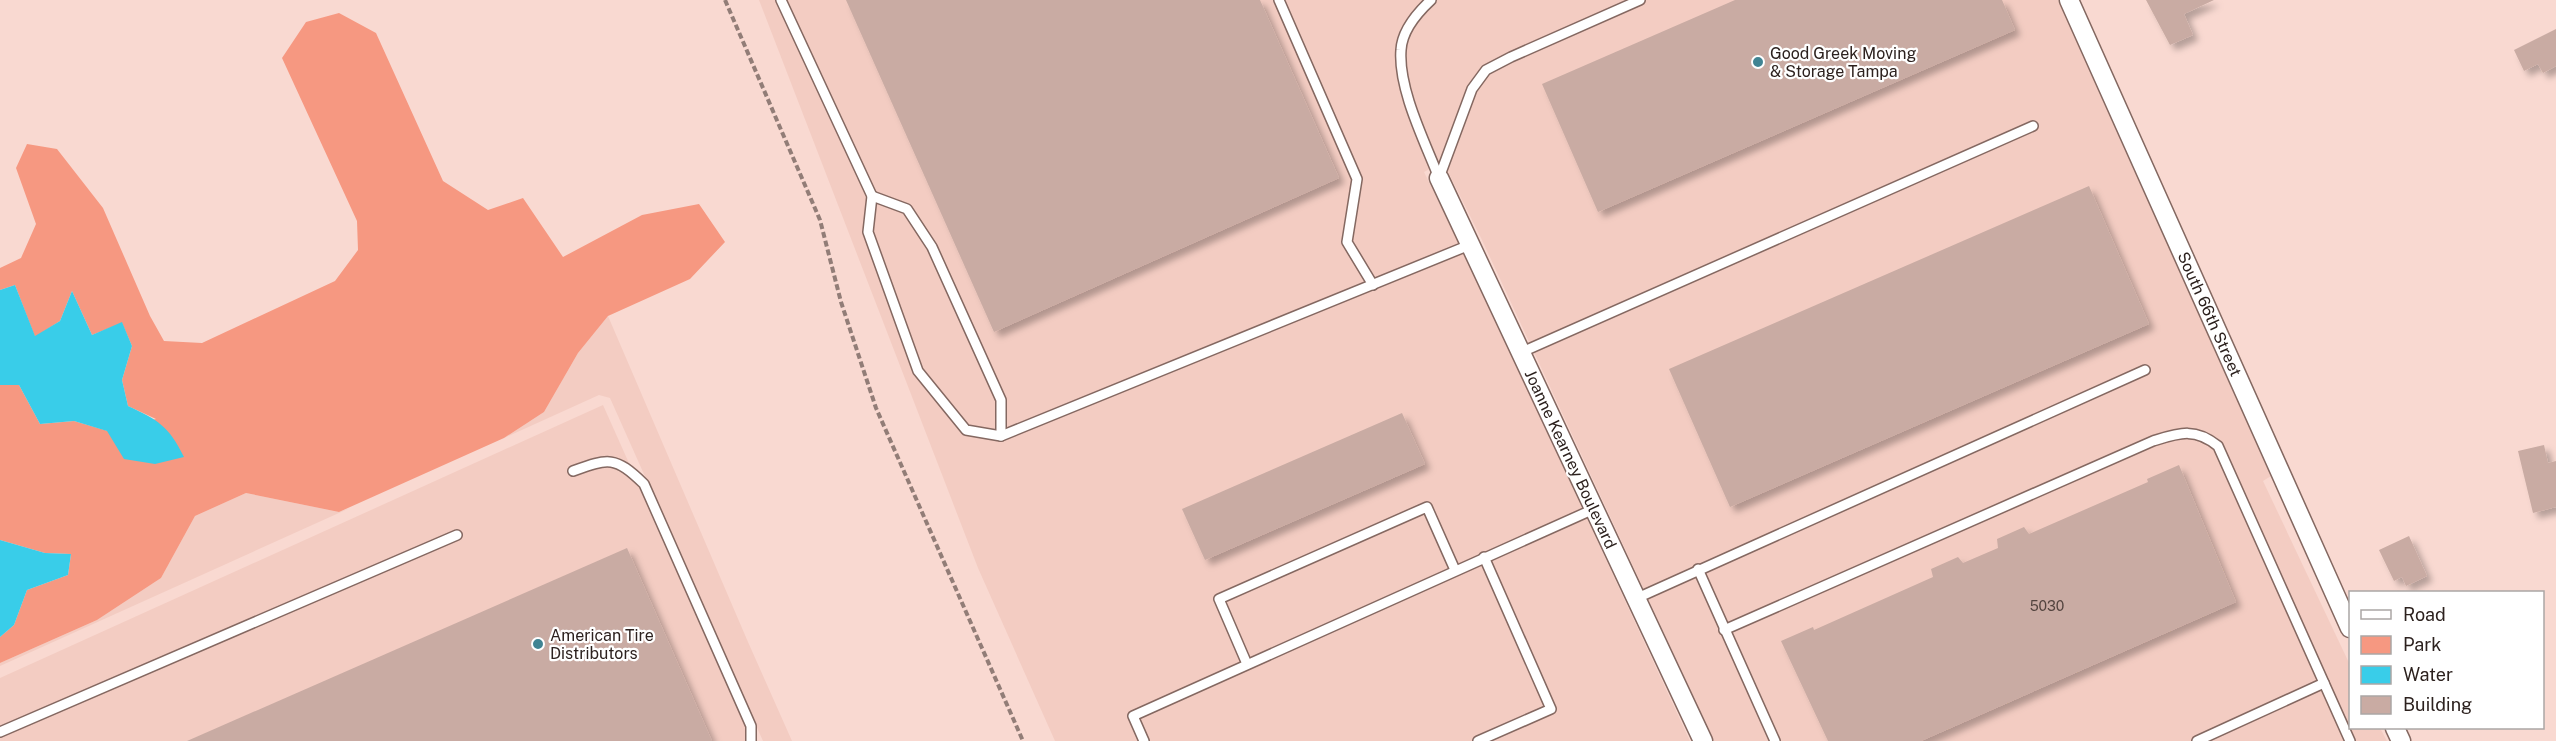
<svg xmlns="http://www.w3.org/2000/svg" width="2556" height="741" font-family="'Public Sans',sans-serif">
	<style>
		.built { fill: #f3ccc2 }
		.green { fill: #f69881 }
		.water { fill: #39cde9 }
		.building { fill: #c9aba3; filter: url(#shadow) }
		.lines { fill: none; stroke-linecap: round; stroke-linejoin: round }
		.lane-casing { stroke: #846861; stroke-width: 12 }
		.street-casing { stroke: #846861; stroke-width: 21 }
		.path { stroke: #927d77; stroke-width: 4; stroke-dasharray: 6 3; stroke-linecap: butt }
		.lane { stroke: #fff; stroke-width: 9 }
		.street { stroke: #fff; stroke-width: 18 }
		.poi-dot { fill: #408493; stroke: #fff; stroke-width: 2 }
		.labels { text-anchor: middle; stroke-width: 4.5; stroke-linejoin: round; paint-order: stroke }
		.number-label { font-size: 14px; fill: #53443f }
		.poi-label { font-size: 16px; fill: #2c211e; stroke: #fff; text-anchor: start }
		.street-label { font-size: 16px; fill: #2c211e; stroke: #fff }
	</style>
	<defs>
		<filter id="shadow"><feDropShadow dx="5.5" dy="5.5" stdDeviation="3" flood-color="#0004"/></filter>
	</defs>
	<rect width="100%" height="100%" fill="#f9d9d1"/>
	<g class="built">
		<path d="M759,0H2058L2271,476L2263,481L2350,665V728H2380L2387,741H1714L1482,240L1443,162L1424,172L1462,249L1690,741H1055L978,568Z"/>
		<path d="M608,316L748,642L792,741H763L610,398L599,395L504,438L544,412L578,353Z"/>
		<path d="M603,405L753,741H0V678Z"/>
		<path d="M246,493L339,512L350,508L0,666V663L97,620L161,578L195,516Z"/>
	</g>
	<path class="green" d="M339,13L376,33L443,181L488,210L523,198L563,257L642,215L699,204L725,242L690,279L608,316L578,353L544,412L504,438L339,512L246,493L195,516L161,578L97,620L0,663V637L14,625L27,590L68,575L71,554L45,553L0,540V385H19L40,424L74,421L108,431L156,419L128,406L122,380L132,346L122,323L92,335L72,291L60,321L35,337L15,285L0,290V268L21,258L36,224L16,168L27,144L57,149L103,208L150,316L164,341L202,343L335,281L358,250L357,221L282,58L306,22Z"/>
	<g class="water">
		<path d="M15,285L35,336L60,321L72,291L92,335L122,322L132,346L122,380L128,406C158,420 169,426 184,457L155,464L124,459L107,431L74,421L40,424L19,385H0V290Z"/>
		<path d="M0,540L45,553L71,554L68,575L27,590L14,625L0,637Z"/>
	</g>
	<g class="building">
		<path d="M846,0H1260L1339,178L994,332Z"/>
		<path d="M1735,0H2002L2015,30L1598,212L1542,84Z"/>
		<path d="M2146,0H2214L2184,14L2193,35L2170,45Z"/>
		<path d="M2556,29V66L2543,73L2538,64L2524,71L2514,50Z"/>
		<path d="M2089,186L2149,324L1730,507L1669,369Z"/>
		<path d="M1402,413L1425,464L1205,560L1182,509Z"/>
		<path d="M2544,445L2548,463L2556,461V507L2533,513L2518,451Z"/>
		<path d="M2179,465L2236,602L1921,741H1828L1781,641L1813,627L1814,630L1933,577L1931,569L1958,557L1963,563L1998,548L1997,539L2024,527L2029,534L2148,482L2147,479Z"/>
		<path d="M2409,536L2427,576L2406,586L2402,577L2394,581L2379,550Z"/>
		<path d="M627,548L712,741H187Z"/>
	</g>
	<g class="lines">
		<g class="lane-casing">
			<g id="lane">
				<path d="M781,0L872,196L868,232L918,371L966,430L1001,436L1472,244"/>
				<path d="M1279,0L1357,179L1347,242L1373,285"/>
				<path d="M1431,0C1417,13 1402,31 1401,50C1398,89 1425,142 1439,178"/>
				<path d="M1439,178L1472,89L1486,70L1511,57L1640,0"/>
				<path d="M872,196L907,209L932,247L1001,400V436"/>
				<path d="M1522,352L2033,126"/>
				<path d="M573,471C609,458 615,456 644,484L751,726V741"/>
				<path d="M1698,569L1775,741"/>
				<path d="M1635,599L2145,370"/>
				<path d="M1724,630L2153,441C2179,433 2195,427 2218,446L2350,741"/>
				<path d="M1247,664L1219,599L1427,507L1455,570"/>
				<path d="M0,732L457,535"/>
				<path d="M1144,741L1133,716L1594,509"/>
				<path d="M1478,741L1551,709L1484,557"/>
				<path d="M2197,741L2324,683"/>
			</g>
		</g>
		<g class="street-casing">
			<g id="street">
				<path d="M2069,0L2350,628"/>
				<path d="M1439,178L1703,741"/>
				<path d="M2395,728L2401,741"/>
			</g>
		</g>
		<path class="path" d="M725,0L820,220L841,302L876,408L1023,741"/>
		<use href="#lane" class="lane"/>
		<use href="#street" class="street"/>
	</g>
	<g class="poi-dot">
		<circle cx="1758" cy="62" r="6"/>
		<circle cx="538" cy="644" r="6"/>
	</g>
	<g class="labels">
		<g class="number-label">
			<text x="2047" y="611">5030</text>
		</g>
		<g class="poi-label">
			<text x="1770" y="59">Good Greek Moving<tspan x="1770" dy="18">&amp; Storage Tampa</tspan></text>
			<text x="550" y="641">American Tire<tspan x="550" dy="18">Distributors</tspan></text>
		</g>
		<g class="street-label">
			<text transform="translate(2210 314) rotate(66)" y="6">South 66th Street</text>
			<text transform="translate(1571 459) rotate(65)" y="6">Joanne Kearney Boulevard</text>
		</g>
	</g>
	<rect x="2349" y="591" width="195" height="138" fill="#ffffff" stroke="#aba6a5" stroke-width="1.5"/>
	<rect x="2361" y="610" width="30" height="9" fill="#ffffff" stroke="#aba6a5" stroke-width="1.5"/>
	<text x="2403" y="621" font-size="18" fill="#2c211e">Road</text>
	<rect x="2361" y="636" width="30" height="18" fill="#f69881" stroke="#aba6a5" stroke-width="1.5"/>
	<text x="2403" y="651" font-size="18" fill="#2c211e">Park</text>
	<rect x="2361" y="666" width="30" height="18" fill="#39cde9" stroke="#aba6a5" stroke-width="1.5"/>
	<text x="2403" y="681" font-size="18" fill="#2c211e">Water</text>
	<rect x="2361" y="696" width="30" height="18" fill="#c9aba3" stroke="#aba6a5" stroke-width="1.5"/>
	<text x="2403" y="711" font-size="18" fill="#2c211e">Building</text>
</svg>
